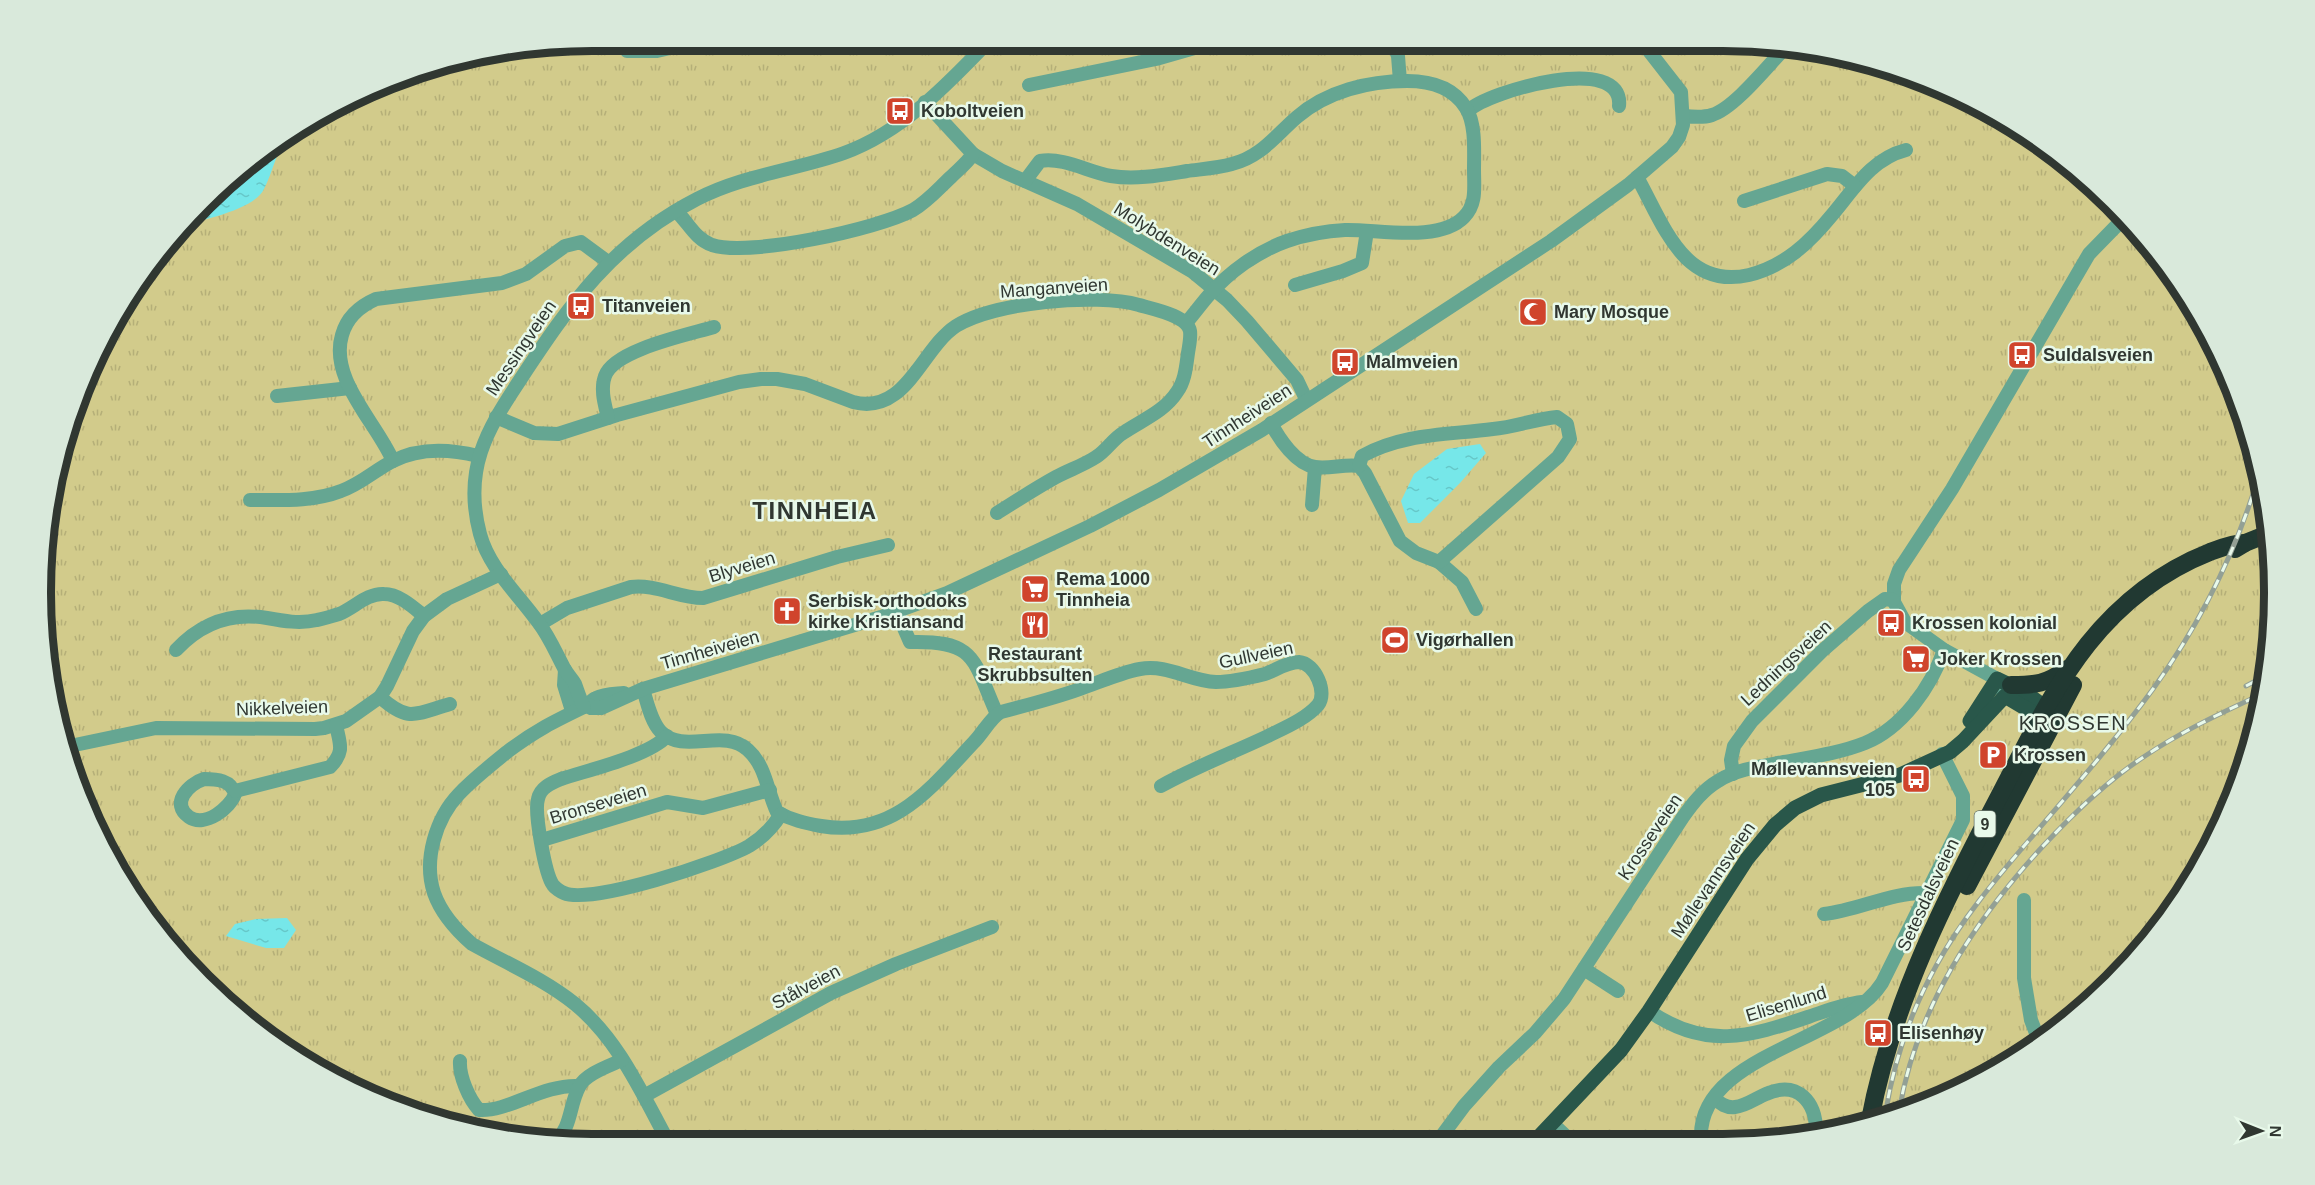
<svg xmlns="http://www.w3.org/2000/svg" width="2315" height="1185" font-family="Arial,sans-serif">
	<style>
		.park { fill: url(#park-tufts) }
		.water { fill: url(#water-ripples) }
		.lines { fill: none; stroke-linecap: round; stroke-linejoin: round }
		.minor { stroke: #65a692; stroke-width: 14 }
		.major { stroke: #29574a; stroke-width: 15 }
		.highway { stroke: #213932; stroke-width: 18 }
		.rail-casing { stroke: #93a095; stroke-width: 5 }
		.rail { stroke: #e8f9ea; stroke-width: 3; stroke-dasharray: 9; stroke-linecap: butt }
		.labels { text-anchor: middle; stroke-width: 5; stroke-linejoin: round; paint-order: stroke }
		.shield { fill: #e8f9ea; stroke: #677168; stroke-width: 1.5 }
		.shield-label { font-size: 16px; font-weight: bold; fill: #303731 }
		.poi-label { font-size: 18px; font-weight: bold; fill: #303731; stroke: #e8f9ea; text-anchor: start }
		.street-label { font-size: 18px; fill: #303731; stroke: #e8f9ea }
		.neighbourhood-label { font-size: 20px; letter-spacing: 1.5px; fill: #303731; stroke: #e8f9ea }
		.district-label { font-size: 24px; font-weight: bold; letter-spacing: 1.5px; fill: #303731; stroke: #e8f9ea }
		.rim { fill: none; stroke: #303731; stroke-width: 8 }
	</style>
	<defs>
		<pattern id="park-tufts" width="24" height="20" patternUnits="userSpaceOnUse" patternTransform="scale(1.5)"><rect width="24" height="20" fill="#d2cb8b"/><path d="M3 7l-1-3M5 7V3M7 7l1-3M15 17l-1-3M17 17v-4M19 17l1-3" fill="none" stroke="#b5af78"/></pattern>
		<pattern id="water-ripples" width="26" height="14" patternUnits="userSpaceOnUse" patternTransform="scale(1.5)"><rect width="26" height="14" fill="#76e7e9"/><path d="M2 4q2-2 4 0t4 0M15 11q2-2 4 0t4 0" fill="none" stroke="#66c7c8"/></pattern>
	</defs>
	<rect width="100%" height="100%" fill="#e8f9ea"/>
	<path class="park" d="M593,41L1758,42L1865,59L1966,97L2058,154L2137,228L2200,316L2245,415L2270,520L2273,628L2256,735L2218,836L2138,956L2058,1031L1933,1103L1795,1140L557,1143L450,1126L349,1088L202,983L98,837L45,665L51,484L115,316L178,228L256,155L415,70Z"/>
	<g class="water">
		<path d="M287,138C275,154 273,172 264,189C254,210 201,220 180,226L256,155Z"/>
		<path d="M1480,444L1486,453L1460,483L1420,523H1408L1401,501L1414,474L1447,449Z"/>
		<path d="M287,918L296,930L284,948H266L226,936L235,924L256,919Z"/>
	</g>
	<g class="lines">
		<g class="minor">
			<path d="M1392,41L1398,56L1400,81"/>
			<path d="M627,51H657L700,41"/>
			<path d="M1029,85L1156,59L1219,41"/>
			<path d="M1468,111C1488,91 1625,52 1619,106"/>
			<path d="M1684,116C1693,117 1703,118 1712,115C1735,108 1769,64 1787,46"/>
			<path d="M973,154L1002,171L1077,204L1193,272L1227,300L1247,321L1297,380L1306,399"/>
			<path d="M1637,177C1663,223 1683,290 1749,275C1785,266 1809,243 1832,215C1854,189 1871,159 1906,150"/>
			<path d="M1025,181L1040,161C1064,157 1088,172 1111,176C1136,180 1162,175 1187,171C1202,169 1218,168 1232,164C1261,157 1276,135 1297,117C1327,91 1369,81 1407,81C1430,81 1453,87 1466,108C1476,124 1474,151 1474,170C1474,187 1477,204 1464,217C1439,243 1377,229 1345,230C1325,231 1305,235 1287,241C1258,251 1229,272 1209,295C1201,304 1194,314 1186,323"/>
			<path d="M1744,201L1827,174L1842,176L1855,186"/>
			<path d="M676,211C688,222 695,239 712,245C749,257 878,229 913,210C928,201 938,189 951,177C959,169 967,163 973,154L925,102"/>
			<path d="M1295,285L1343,271L1362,263L1367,231"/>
			<path d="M277,396L350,388"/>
			<path d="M496,417L534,433L558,434L617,415L739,382L761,379H777L805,384L853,402C906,416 921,349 956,326C994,302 1096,293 1139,305C1152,309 1187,315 1190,331C1191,338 1189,346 1188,353C1186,367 1185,381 1177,392C1164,412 1142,420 1123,433C1113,439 1106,451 1096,457C1084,465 1069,470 1056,477C1036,488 1016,501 997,513"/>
			<path d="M608,418C605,405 600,390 605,376C614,350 687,335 714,327"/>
			<path d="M1271,423C1279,439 1296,464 1315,467C1330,469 1344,464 1359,466L1365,473L1400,541L1416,553L1439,562L1462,582L1476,609"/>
			<path d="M393,461C376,422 329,379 342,335C347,317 360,306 376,299L502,283L526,274L565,246L581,242L608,262"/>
			<path d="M1359,466L1362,456C1403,433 1448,435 1493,429C1515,427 1535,419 1557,417L1567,424L1570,439L1558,457L1439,562"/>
			<path d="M250,500C280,500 313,502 341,491C361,484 375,470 393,461C420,447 450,449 478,456"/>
			<path d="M1312,505L1315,467"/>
			<path d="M897,612L910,642C978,640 973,661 997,714"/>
			<path d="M540,624L567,608L631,587C656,584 678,598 703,598L837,557L888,545"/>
			<path d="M176,650C201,623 231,612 267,618C283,621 300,624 317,620C324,619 332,616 339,614C354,608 367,593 384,594C399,594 413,607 424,616"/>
			<path d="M565,670L564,685L572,711"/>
			<path d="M643,689C647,702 651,722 661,732C684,755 724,727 748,750C766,766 767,791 777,812C791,820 805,823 821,826C893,838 930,789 974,742C983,733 991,717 1001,712C1028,705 1055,698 1080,689C1100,682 1119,673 1140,669C1168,664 1189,681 1216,682C1232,682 1249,678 1265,674C1276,670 1287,662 1299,662C1315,663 1328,693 1318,705C1306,719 1284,728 1268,736C1232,753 1195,767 1161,786"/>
			<path d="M624,693C615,694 604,694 596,698C592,699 590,704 586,706C555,721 536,730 507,752C491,765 473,779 459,794C436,818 423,860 434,893C441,913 456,930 472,944C506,963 544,979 575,1004C619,1040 642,1094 669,1143"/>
			<path d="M2005,696L1997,679L1944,650L1905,622L1894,602V584L1899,570L1952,489L2089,254L2125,217"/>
			<path d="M380,697C409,723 415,714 450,704"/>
			<path d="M589,705L591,708H601L643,689L881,617L947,593L1090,526L1159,490L1262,430L1551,241L1628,185L1672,147L1679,137L1683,125L1681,92L1642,42"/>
			<path d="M584,707C580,699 578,692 575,684C572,678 567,674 564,668C556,653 549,636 538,622C518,594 489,568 480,534C463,470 486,431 520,380C570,304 613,242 697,199C743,175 796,170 844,153C902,132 948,84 989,41"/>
			<path d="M667,736C649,756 588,770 561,779C551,783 540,788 538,799C534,812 545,874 553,885C555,888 561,892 564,893C591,905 721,862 749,846C762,838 773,827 781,814"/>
			<path d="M70,746L156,728L315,729L324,728L346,721L380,697L387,686L413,631L424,616L447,599L501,574"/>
			<path d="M1733,774L1731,760L1734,746L1752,721L1822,651L1868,611L1885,599L1893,600"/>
			<path d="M204,779C217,779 231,780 235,794C230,808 205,828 189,817C170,804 188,784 204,779Z"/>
			<path d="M235,791L330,767C345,752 340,744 336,725"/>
			<path d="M542,840L667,802L703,808L770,790"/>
			<path d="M2024,900V978L2031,1020L2039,1041"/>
			<path d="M1824,914C1859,910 1891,892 1926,893"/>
			<path d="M1584,969L1618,991"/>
			<path d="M1649,1011C1705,1050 1749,1037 1808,1017C1826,1011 1843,1004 1862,1002"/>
			<path d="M460,1061C459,1076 469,1099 479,1110C509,1112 542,1084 579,1086"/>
			<path d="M371,1095V1096"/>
			<path d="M644,1096L831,993L896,964L992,927"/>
			<path d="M1714,1098C1721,1104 1726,1108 1735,1107C1746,1106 1756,1098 1766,1094C1798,1080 1817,1102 1816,1134"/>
			<path d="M1552,1123L1570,1140"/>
			<path d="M1701,1140C1696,1054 1844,1043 1882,983L1963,820V796L1942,754"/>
			<path d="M1438,1141L1464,1106L1499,1067L1535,1033L1564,999L1683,817C1693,803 1703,790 1718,781C1737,769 1763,766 1784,762C1811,757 1840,753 1865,743C1902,728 1931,687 1944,650"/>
			<path d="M555,1143C572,1126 569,1106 579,1087C585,1074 609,1066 622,1060"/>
		</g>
		<g class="major">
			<path d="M1970,721L1997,679L2026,693L2054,714"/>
			<path d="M1536,1140L1621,1050L1649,1011L1747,859L1775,825L1795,808L1821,795L1900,775L1950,752L1963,741L2005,696L2037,715L2053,716"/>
		</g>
		<g class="highway">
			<path d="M2235,549L2245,543L2270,533"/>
			<path d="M2011,685C2036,685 2046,684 2067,669"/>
			<path d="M1967,886L2073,685"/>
			<path d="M1870,1120C1892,1002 1948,894 2003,789C2029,739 2053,688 2088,644C2120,604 2162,571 2210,552C2221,548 2233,543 2245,543"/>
		</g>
		<g class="rail-casing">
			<g id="rail">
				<path d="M2246,686L2265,676"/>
				<path d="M1899,1112C1916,1008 1974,921 2044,845C2074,813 2106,782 2142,758C2180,732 2221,713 2262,694"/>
				<path d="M1885,1116C1893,1064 1910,1013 1936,966C1961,920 1995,880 2030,839C2072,790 2115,741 2153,689C2200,624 2236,552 2259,475"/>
			</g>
		</g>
		<use href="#rail" class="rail"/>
	</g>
	<defs>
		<g id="bus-square" transform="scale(1.5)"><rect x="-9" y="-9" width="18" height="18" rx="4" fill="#d0442c" stroke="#e8f9ea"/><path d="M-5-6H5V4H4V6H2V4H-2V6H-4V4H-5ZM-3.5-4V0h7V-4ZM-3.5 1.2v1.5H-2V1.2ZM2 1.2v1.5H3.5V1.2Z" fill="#fff"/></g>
		<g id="mosque-square" transform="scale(1.5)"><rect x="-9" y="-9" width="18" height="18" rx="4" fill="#d0442c" stroke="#e8f9ea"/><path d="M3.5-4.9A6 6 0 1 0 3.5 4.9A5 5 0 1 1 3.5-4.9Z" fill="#fff"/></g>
		<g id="supermarket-square" transform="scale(1.5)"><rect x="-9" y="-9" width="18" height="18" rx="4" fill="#d0442c" stroke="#e8f9ea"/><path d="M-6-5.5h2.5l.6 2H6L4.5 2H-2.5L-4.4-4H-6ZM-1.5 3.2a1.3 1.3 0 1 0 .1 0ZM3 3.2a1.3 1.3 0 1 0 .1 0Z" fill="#fff"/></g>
		<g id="church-square" transform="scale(1.5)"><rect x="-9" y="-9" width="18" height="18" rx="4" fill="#d0442c" stroke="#e8f9ea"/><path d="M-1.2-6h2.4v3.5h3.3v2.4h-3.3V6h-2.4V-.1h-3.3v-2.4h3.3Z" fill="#fff"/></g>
		<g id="restaurant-square" transform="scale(1.5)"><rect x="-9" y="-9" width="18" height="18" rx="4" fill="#d0442c" stroke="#e8f9ea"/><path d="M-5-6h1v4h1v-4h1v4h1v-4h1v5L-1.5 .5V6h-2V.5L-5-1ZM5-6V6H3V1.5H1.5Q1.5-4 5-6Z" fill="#fff"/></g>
		<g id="stadium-square" transform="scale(1.5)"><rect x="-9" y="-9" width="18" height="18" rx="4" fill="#d0442c" stroke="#e8f9ea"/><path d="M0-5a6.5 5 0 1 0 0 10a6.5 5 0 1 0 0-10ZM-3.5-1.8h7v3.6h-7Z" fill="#fff"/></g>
		<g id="parking-square" transform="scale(1.5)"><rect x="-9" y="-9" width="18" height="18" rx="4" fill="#d0442c" stroke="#e8f9ea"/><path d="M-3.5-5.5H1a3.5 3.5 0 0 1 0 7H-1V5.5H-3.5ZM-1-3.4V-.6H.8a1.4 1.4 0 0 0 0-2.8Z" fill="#fff"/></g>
	</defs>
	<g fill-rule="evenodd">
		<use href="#bus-square" x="900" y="111"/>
		<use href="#bus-square" x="581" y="306"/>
		<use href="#mosque-square" x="1533" y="312"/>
		<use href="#bus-square" x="2022" y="355"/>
		<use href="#bus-square" x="1345" y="362"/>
		<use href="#supermarket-square" x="1035" y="589"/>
		<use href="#church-square" x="787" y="611"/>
		<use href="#bus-square" x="1891" y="623"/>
		<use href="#restaurant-square" x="1035" y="625"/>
		<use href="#stadium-square" x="1395" y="640"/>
		<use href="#supermarket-square" x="1916" y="659"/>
		<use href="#parking-square" x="1993" y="755"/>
		<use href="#bus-square" x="1916" y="779"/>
		<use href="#bus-square" x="1878" y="1033"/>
	</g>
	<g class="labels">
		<rect class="shield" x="1974.5" y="811" width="21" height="26" rx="4.5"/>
		<g class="shield-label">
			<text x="1985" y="830">9</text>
		</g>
		<g class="poi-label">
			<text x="921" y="117">Koboltveien</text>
			<text x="602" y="312">Titanveien</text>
			<text x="1554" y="318">Mary Mosque</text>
			<text x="2043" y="361">Suldalsveien</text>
			<text x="1366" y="368">Malmveien</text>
			<text x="1056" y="585">Rema 1000<tspan x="1056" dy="21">Tinnheia</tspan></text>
			<text x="808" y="607">Serbisk-orthodoks<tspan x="808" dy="21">kirke Kristiansand</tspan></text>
			<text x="1912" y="629">Krossen kolonial</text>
			<text x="1416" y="646">Vigørhallen</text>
			<text x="1035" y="660" text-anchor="middle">Restaurant<tspan x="1035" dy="21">Skrubbsulten</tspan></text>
			<text x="1937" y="665">Joker Krossen</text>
			<text x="2014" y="761">Krossen</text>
			<text x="1895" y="775" text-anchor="end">Møllevannsveien<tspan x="1895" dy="21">105</tspan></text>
			<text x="1899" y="1039">Elisenhøy</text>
		</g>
		<g class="street-label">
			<text transform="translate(1167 239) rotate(32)" y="6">Molybdenveien</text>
			<text transform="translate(1054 288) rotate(-4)" y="6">Manganveien</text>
			<text transform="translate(521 348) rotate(-56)" y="6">Messingveien</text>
			<text transform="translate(1247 416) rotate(-33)" y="6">Tinnheiveien</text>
			<text transform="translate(742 567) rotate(-17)" y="6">Blyveien</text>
			<text transform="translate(710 650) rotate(-16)" y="6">Tinnheiveien</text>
			<text transform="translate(1256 655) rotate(-12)" y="6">Gullveien</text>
			<text transform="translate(1786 663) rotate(-43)" y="6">Ledningsveien</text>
			<text transform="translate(282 708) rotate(-2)" y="6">Nikkelveien</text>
			<text transform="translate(598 804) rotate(-17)" y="6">Bronseveien</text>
			<text transform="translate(1650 837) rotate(-56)" y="6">Krosseveien</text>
			<text transform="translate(1713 880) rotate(-56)" y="6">Møllevannsveien</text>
			<text transform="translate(1928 895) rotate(-65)" y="6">Setesdalsveien</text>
			<text transform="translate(806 987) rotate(-28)" y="6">Stålveien</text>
			<text transform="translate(1786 1004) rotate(-17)" y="6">Elisenlund</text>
		</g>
		<g class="neighbourhood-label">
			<text x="2073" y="730">KROSSEN</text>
		</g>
		<g class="district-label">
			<text x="815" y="519">TINNHEIA</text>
		</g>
	</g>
	<path d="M0 0H2315V1185H0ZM592 51H1723A541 541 0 0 1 2264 592V593A541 541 0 0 1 1723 1134H592A541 541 0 0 1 51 593V592A541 541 0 0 1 592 51Z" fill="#d9e9db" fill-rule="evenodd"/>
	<path class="rim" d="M592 51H1723A541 541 0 0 1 2264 592V593A541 541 0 0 1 1723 1134H592A541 541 0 0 1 51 593V592A541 541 0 0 1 592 51Z"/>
	<g transform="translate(2261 1131) rotate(91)" stroke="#e8f9ea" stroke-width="4.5" paint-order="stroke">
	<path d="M0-4.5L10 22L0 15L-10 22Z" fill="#303731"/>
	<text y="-9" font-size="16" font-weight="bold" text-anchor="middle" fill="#303731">N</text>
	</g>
</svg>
